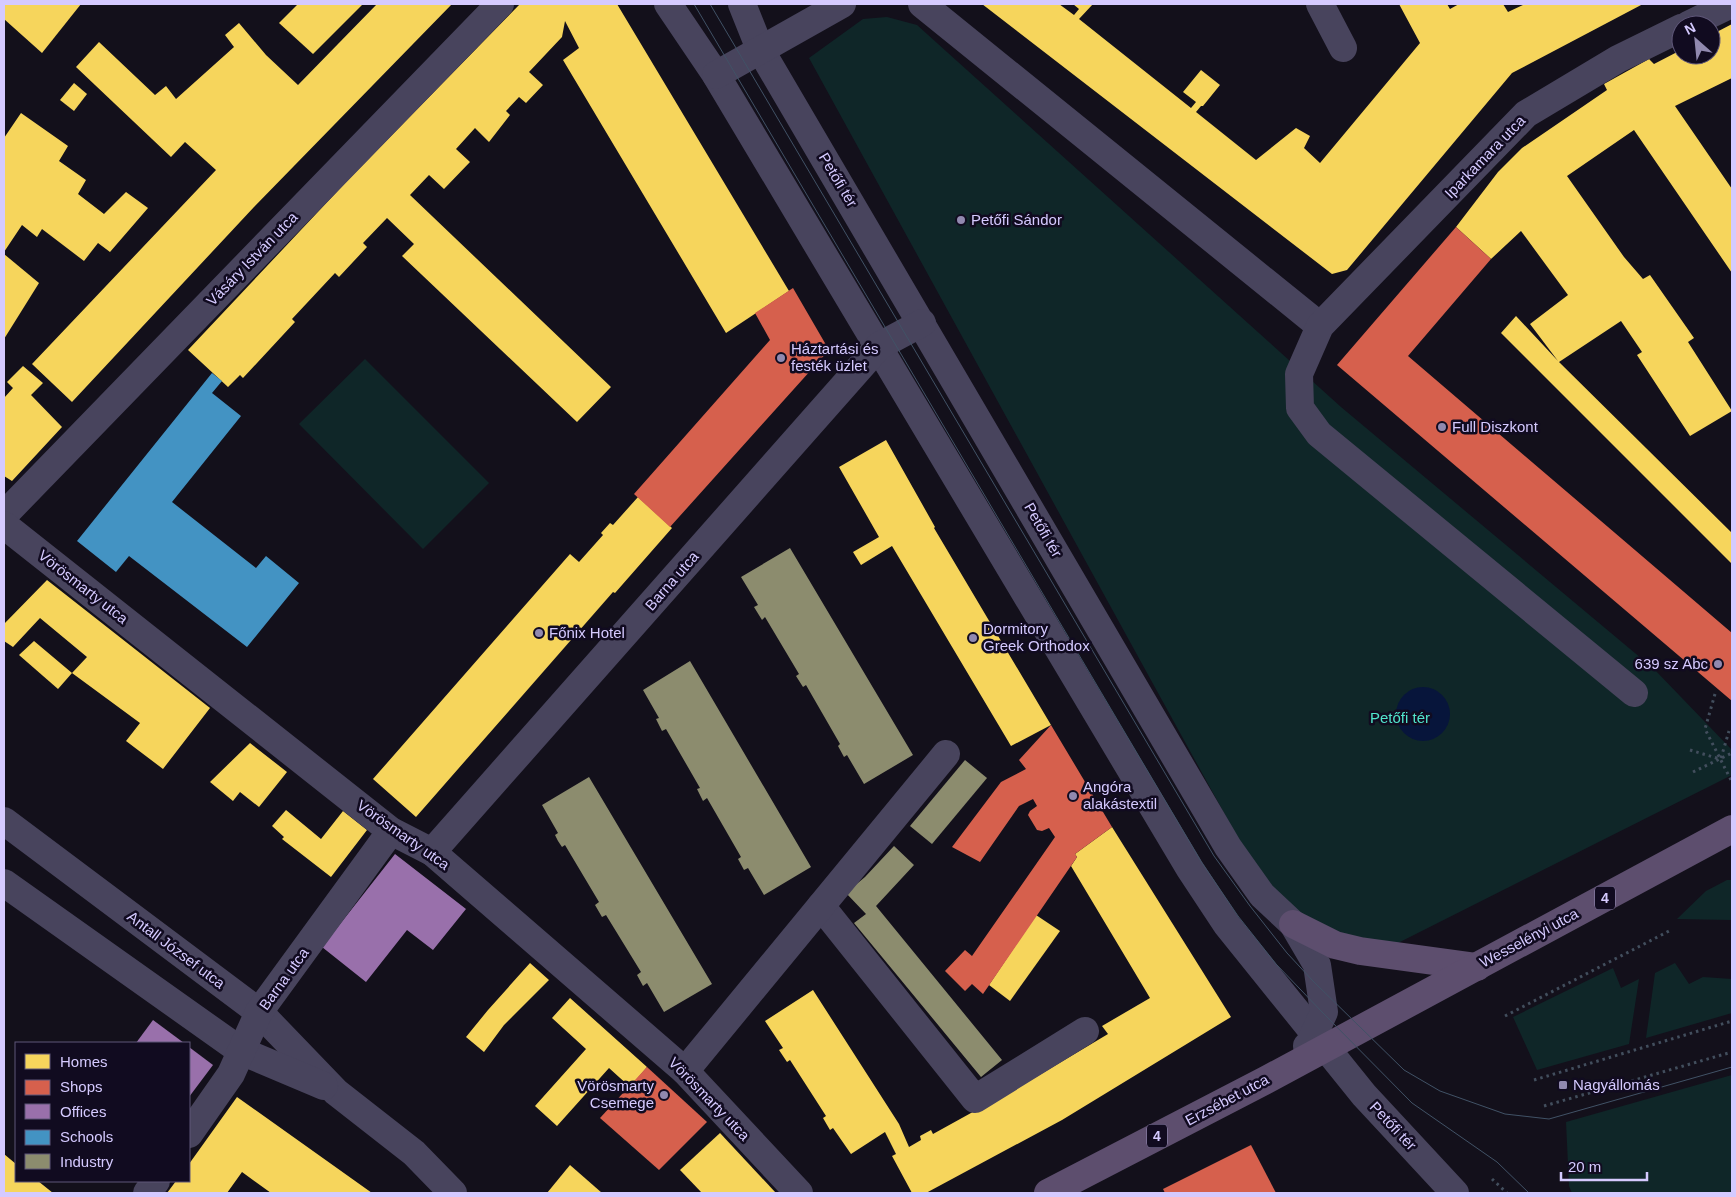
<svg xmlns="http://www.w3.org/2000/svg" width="1736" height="1197" font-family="Arial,sans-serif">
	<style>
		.green { fill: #0f2628 }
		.water { fill: #07153b }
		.homes { fill: #f6d55c }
		.shops { fill: #d6604d }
		.offices { fill: #9970ab }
		.schools { fill: #4393c3 }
		.industry { fill: #8c8c6e }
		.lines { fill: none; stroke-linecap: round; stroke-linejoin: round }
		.path { stroke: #424e5d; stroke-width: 3; stroke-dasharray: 2.5 4; stroke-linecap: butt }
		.minor { stroke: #48445d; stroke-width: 28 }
		.major { stroke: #5d4e6e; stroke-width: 28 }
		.tram { stroke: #415266; stroke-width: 1 }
		.poi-dot { fill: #9189af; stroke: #110b20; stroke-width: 2 }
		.labels { text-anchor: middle; stroke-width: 5; stroke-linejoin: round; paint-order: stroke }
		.shield { fill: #110b20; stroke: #9a91bc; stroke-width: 1 }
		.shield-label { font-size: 14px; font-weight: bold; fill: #d5caff }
		.street-label { font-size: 15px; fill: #d5caff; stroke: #110b20 }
		.poi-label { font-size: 15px; fill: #d5caff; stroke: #110b20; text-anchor: start }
		.park-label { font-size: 15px; fill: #51e5cc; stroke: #110b20 }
	</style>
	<rect width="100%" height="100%" fill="#13101b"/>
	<g class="green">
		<path d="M887,17L917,25L1341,407L1654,669L1732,750V775L1392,946L1343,937L1303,915L1270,891L1240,842L809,58L863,19Z"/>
		<path d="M365,359L489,483L423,549L299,424Z"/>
		<path d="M1727,880H1732V920L1677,919L1706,891Z"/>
		<path d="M1675,963L1689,984L1703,977L1732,979V1013L1646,1038L1655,973Z"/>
		<path d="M1613,968L1621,988L1639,979L1629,1044L1537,1070L1513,1017Z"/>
		<path d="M1732,1075V1193H1572L1569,1186L1566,1122Z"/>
	</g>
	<circle class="water" cx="1423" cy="714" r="27"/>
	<g class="homes">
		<path d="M4,4H81L42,53L4,19Z"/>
		<path d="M298,4H363L313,54L279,23Z"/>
		<path d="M377,4H452L254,207L72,402L32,364L216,170L185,142L171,157L76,67L99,42L155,95L166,86L176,99L234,47L225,35L239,23L266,55L298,85Z"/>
		<path d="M520,4H617L789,291L726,333L563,60L579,48L565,21L562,37L529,72L543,85L526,103L519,97L506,111L510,115L489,142L475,128L456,149L470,162L444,189L429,175L410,195L611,387L577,422L402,256L414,244L387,218L363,243L367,247L339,277L335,273L292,319L295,322L243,378L240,375L228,387L188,350L347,181Z"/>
		<path d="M982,4H1059L1074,15L1079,9L1073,4H1093L1079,19L1191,108L1196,102L1183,92L1201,70L1220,85L1203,106H1201L1196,112L1256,160L1296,128L1310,136L1304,148L1320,163L1420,43L1399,4H1447L1450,9L1459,4H1503L1508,12L1525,4H1643L1512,73L1347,270L1332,274Z"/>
		<path d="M1732,24V78L1675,106L1732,189V273L1634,130L1567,176L1624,257L1643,279L1650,275L1694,338L1688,342L1732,411L1690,436L1637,355L1642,352L1621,321L1559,362L1732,533V564L1501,333L1516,316L1558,361L1530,324L1568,295L1521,231L1491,259L1456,227L1498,172L1522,148L1607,90L1604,84L1649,59L1654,64L1681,50V55H1711V35Z"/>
		<path d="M74,83L87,94L74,111L60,100Z"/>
		<path d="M21,113L68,146L59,161L86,180L78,194L104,214L126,192L148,208L110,252L98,243L84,261L42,229L37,237L22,225L4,252V138Z"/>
		<path d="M4,254L39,283L4,339Z"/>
		<path d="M23,366L43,383L31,395L62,427L12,481L4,476V398L13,388L7,382Z"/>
		<path d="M886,440L935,527L934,528L1051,725L1011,746L892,546L861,565L853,552L879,537L839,467Z"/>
		<path d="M638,497L672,528L615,593L613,592L416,817L373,779L570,554L579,562L603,535L601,533L610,523L613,525Z"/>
		<path d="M47,580L210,708L163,769L126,741L140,723L72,673L87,657L40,618L13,647L4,641V624Z"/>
		<path d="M34,641L72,673L58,689L19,655Z"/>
		<path d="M250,743L287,772L259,807L240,792L233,801L210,782Z"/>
		<path d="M286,810L321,839L343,811L367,830L331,877L282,839L284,837L272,826Z"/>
		<path d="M1112,827L1231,1017L1062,1120L926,1193H912L892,1156L896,1154L885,1132L851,1154L833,1128L830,1130L823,1118L826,1116L790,1060L787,1062L779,1050L783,1048L765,1021L813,990L899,1124L909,1147L921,1140L920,1136L931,1130L933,1134L1036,1077L1108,1034L1102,1026L1150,998L1071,866L1077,857L1075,854Z"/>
		<path d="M1036,915L1060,931L1010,1001L989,985Z"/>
		<path d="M530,963L549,980L504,1025L484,1052L466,1037L488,1010Z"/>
		<path d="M570,998L647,1067L630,1087L609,1068L557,1126L535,1106L586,1049L552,1018Z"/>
		<path d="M237,1097L372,1193H271L242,1172L227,1193H167L176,1181H189V1164Z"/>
		<path d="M720,1133L776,1193H702L680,1170Z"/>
		<path d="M4,1154L16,1164V1181H38L53,1193H4Z"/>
		<path d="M570,1165L602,1193H547Z"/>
	</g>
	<g class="shops">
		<path d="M1456,227L1491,259L1408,356L1732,633V701L1337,365Z"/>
		<path d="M793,288L829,350L670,527L634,494L770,340L755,313Z"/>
		<path d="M1051,725L1112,827L1075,854L1077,857L983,994L972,984L965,991L945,971L965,950L972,956L1055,837L1049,828L1042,831L1037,830L1028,815L1030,811L1037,806L1033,799L1019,806L980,862L952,847L1001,782L1026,769L1019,760Z"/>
		<path d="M647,1067L707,1122L659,1170L600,1118Z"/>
		<path d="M1251,1145L1276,1193H1165L1163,1189Z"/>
	</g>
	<g class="offices">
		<path d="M395,854L466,909L433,950L407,930L366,982L322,947Z"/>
		<path d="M153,1020L184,1043H136Z"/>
		<path d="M189,1047L213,1065L189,1097Z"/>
	</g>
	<path class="schools" d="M212,373L222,381L212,393L241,416L172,502L256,568L266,556L299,583L247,647L129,556L116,572L77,541Z"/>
	<g class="industry">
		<path d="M790,548L913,755L864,784L847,755L844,757L838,746L840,744L806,685L803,687L796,676L799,674L765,617L762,620L754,607L758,605L741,577Z"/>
		<path d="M690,661L811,867L764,895L748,868L744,870L738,859L741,857L707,798L703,801L697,789L700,788L666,729L662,731L656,719L659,718L643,690Z"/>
		<path d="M965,760L987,778L932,844L910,826Z"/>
		<path d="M589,777L712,984L664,1012L647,983L643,986L637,975L641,972L606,915L602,917L595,905L599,902L565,845L562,847L558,841L555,835L558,833L542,805Z"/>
		<path d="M894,846L914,865L876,906L1002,1060L981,1077L854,923L866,914L846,893L865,877Z"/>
	</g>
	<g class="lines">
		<g class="path">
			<path d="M1715,694L1705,729L1731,780"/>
			<path d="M1690,750L1720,759"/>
			<path d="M1721,758L1729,731"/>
			<path d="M1693,772L1732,753"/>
			<path d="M1505,1016L1671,930"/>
			<path d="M1534,1080L1732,1021"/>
			<path d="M1544,1106L1732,1052"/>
			<path d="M1492,1179L1507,1193"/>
		</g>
		<g class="minor">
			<path d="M668,4L716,75L1190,869L1227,925L1364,1095L1455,1193"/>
			<path d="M742,4L760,49L1228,847L1262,895L1293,924L1317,965L1324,1012L1310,1043L1307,1046"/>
			<path d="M922,4L1320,326"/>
			<path d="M1320,4L1343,48"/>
			<path d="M1688,25L1731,4"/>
			<path d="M716,75L842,4"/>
			<path d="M4,515L500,4"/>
			<path d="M4,525L391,831L432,852L685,1071L799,1193"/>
			<path d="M1634,693L1319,434L1300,408L1299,374L1320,326L1526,114L1618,59L1681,28"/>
			<path d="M4,821L259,1012L336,1092L414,1153L453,1193"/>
			<path d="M432,852L879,346L922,323"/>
			<path d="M4,883L241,1051L324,1086"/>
			<path d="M821,906L975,1099L1085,1031"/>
			<path d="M685,1071L946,754"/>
			<path d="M189,1134L231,1074L259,1012L391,831"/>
			<path d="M147,1193L156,1181"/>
		</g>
		<g class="major">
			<path d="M1293,924L1335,945L1360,951L1477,967"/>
			<path d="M1048,1193L1266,1080L1732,829"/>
		</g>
		<g class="tram">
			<path d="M694,4L1202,863L1238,916L1276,964L1324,1014L1412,1103L1497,1162L1529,1193"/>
			<path d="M710,4L1214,856L1250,906L1287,953L1313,981L1404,1070L1440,1091L1505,1114L1549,1119L1732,1067"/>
		</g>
	</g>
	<g class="poi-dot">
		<circle cx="961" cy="220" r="5"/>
		<circle cx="781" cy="358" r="5"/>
		<circle cx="1442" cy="427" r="5"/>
		<circle cx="539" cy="633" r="5"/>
		<circle cx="973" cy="638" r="5"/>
		<circle cx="1718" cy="664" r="5"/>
		<circle cx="1073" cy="796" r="5"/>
		<rect x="1558" y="1080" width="10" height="10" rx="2.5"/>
		<circle cx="664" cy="1095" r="5"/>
	</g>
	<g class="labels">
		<g class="shield">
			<rect x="1595" y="886.5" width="20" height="23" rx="4"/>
			<rect x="1147" y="1124.5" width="20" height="23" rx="4"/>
		</g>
		<g class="shield-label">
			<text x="1605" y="903">4</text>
			<text x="1157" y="1141">4</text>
		</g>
		<g class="street-label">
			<text transform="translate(1485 157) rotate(-46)" y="5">Iparkamara utca</text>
			<text transform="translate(838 180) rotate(59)" y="5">Petőfi tér</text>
			<text transform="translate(252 259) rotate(-46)" y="5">Vásáry István utca</text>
			<text transform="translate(1043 530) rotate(60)" y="5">Petőfi tér</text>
			<text transform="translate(672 581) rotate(-49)" y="5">Barna utca</text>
			<text transform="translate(83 587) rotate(38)" y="5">Vörösmarty utca</text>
			<text transform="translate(403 835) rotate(35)" y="5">Vörösmarty utca</text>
			<text transform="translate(1529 938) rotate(-28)" y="5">Wesselényi utca</text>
			<text transform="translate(176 950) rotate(37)" y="5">Antall József utca</text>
			<text transform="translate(284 979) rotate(-54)" y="5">Barna utca</text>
			<text transform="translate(709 1099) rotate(46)" y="5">Vörösmarty utca</text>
			<text transform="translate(1227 1100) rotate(-28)" y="5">Erzsébet utca</text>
			<text transform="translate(1393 1126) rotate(47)" y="5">Petőfi tér</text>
		</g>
		<g class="poi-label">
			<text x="971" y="225">Petőfi Sándor</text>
			<text x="791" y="354">Háztartási és<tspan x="791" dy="17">festék üzlet</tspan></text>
			<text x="1452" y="432">Full Diszkont</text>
			<text x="983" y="634">Dormitory<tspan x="983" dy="17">Greek Orthodox</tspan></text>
			<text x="549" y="638">Főnix Hotel</text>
			<text x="1708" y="669" text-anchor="end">639 sz Abc</text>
			<text x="1083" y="792">Angóra<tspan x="1083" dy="17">alakástextil</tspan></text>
			<text x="1573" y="1090">Nagyállomás</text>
			<text x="654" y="1091" text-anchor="end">Vörösmarty<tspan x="654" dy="17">Csemege</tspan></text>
		</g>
		<g class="park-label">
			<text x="1400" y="723">Petőfi tér</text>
		</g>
	</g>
	<rect width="1736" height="1197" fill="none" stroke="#d5caff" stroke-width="10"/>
	<rect x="15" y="1042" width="175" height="140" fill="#110b20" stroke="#5f5779"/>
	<rect x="25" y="1054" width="25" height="15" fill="#f6d55c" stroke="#5f5779"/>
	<text x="60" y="1067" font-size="15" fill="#d5caff">Homes</text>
	<rect x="25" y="1080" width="25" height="15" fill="#d6604d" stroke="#5f5779"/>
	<text x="60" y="1092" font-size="15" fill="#d5caff">Shops</text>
	<rect x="25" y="1104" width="25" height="15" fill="#9970ab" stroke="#5f5779"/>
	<text x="60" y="1117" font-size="15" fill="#d5caff">Offices</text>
	<rect x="25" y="1130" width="25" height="15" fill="#4393c3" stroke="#5f5779"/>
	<text x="60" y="1142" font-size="15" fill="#d5caff">Schools</text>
	<rect x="25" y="1154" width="25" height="15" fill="#8c8c6e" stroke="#5f5779"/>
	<text x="60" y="1167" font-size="15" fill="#d5caff">Industry</text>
	<g transform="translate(1696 40) rotate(333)"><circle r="24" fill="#110b20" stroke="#5f5779"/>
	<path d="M0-4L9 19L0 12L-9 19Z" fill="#9189af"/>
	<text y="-8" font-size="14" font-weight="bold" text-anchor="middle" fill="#d5caff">N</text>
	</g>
	<path d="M1561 1172v8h86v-8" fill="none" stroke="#d5caff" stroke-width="2.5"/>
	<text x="1568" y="1172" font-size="15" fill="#d5caff" stroke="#110b20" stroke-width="4" paint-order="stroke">20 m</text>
</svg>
